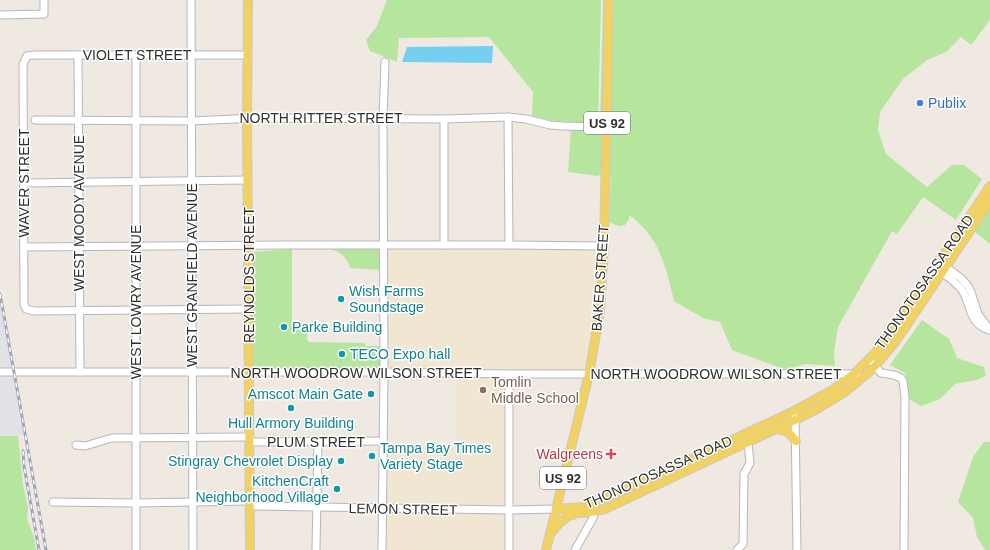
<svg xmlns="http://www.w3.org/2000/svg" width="990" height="550" font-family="Arial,sans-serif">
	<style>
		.industrial { fill: #e3e1e8 }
		.education { fill: #f0e6d1 }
		.green { fill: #b6e59e }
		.water { fill: #75cff0 }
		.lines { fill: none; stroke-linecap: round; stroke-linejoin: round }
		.minor-casing { stroke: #b4b7c1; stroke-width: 9 }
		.major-casing { stroke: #c9c9c9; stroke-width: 10 }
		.minor { stroke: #fff; stroke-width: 7 }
		.major { stroke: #f2d163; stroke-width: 8 }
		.rail-casing { stroke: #a3a6b8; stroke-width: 3 }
		.rail { stroke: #fff; stroke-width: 1.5; stroke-dasharray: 4.5; stroke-linecap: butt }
		.shop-dot { fill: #3f7fe0; stroke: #fff; stroke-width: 1.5 }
		.culture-dot { fill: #0f9aa8; stroke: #fff; stroke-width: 1.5 }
		.education-dot { fill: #8d6e63; stroke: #fff; stroke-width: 1.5 }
		.health-dot { fill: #e0444e; stroke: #fff; stroke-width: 1.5 }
		.labels { text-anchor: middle; stroke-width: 3; stroke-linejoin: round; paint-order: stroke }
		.shield { fill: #fff; stroke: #6d6d6d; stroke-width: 1 }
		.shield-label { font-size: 13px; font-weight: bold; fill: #2e2e2e }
		.street-label { font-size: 14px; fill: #2e2e2e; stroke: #fff }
		.shop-label { font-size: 14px; fill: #366cbe; stroke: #fff; text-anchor: start }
		.culture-label { font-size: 14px; fill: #0d838f; stroke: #fff; text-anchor: start }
		.education-label { font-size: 14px; fill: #785e54; stroke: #fff; text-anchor: start }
		.health-label { font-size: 14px; fill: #be3a42; stroke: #fff; text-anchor: end }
	</style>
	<rect width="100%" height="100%" fill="#efe9e1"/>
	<g class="industrial">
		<path d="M0,305L13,370H0Z"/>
		<path d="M0,375H14L25,436H0Z"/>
	</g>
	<path class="education" d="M384,245L604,246L589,374H510L509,550H382L383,446L456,448V373L384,372Z"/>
	<g class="green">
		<path d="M387,0H601L598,123L554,121L532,116L533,92L489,37L399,38L397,62L370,51L366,40L377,26Z"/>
		<path d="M603,0H607L604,125L600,124Z"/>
		<path d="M612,0H990V20L971,45L961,37L946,52L927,60L903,79L880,112L878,130L886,154L927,187L952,165H964L982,179L956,220L923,197L897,234L892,231L838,327L834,352L835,366L805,364L786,370L732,350L720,322L703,318L674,301C670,283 664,260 656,245C650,234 639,222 629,215V219L625,225L619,226L609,222L611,177L608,174Z"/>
		<path d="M571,129H604L602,173L598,176L568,172Z"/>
		<path d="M990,206V244L974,231Z"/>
		<path d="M331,248L381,249L380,270L350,268C349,261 340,250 332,250Z"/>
		<path d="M292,249V323H308L307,340L309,342L365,343L366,346H380V370H304L252,366L251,252Z"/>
		<path d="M922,320L949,339L957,358L984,367L986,376L976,380L955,384L940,399L921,406L909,399L905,373L890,365Z"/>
		<path d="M0,436H18L23,484L28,508L27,519L34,537L36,550H0Z"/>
		<path d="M984,442H990V550H985L977,537L973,518L958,502L973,457Z"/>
	</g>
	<path class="water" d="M493,46L492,63L402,62L407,47Z"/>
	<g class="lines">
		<g class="minor-casing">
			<g id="minor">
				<path d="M191,0L193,550"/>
				<path d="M0,15L44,14V0"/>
				<path d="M78,55L80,372"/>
				<path d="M136,55V550"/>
				<path d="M248,55H34L27,56L23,64L24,304L26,309L34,311L249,309"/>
				<path d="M508,117L509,245"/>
				<path d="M444,119V245"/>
				<path d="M35,120L191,121L256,118L444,119L508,117L526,119L550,125L563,126L607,127"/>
				<path d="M24,183L248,180"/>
				<path d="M24,247L280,245H509L604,246"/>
				<path d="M942,264L962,279L968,286L971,292L978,314L990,330"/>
				<path d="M935,268C944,274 955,281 962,290C972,306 968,323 989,330"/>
				<path d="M869,359L881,373L894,375L901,378L903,381L905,397L904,550"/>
				<path d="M0,372H384L509,374H856"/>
				<path d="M509,374V550"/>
				<path d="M795,416L797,550"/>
				<path d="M250,442L383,441"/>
				<path d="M76,445L85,446L112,438L250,437"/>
				<path d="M53,502L136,503L250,501"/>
				<path d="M250,506L510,510L556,509"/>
				<path d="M316,550L318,441"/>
				<path d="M382,550L384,372L383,118L385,62"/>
				<path d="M575,550L593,518L594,512"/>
				<path d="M737,550L743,544L744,474L750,463L748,442"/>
			</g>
		</g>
		<g class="major-casing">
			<g id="major">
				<path d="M248,0L247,118L250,550"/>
				<path d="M776,429L788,432L796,441"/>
				<path d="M556,509L583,507L612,496L794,411L831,391L854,374L874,354L894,329L990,186"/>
				<path d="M566,512C580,514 592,513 605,509L795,420L817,409L845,392L868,373L875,366L896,341L990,201"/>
				<path d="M552,532C559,523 564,517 575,514"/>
				<path d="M546,550L589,374L600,311L604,246L609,0"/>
			</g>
		</g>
		<use href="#minor" class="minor"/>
		<use href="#major" class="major"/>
		<g class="rail-casing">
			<g id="rail">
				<path d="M0,294L46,550"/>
				<path d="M23,451L24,466L39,550"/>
			</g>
		</g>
		<use href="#rail" class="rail"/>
	</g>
	<circle class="shop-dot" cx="920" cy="103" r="4"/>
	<g class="culture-dot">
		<circle cx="341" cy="299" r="4"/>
		<circle cx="284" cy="327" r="4"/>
		<circle cx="342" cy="354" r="4"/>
		<circle cx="371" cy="394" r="4"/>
		<circle cx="291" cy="408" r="4"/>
		<circle cx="372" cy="456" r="4"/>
		<circle cx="341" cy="461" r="4"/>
		<circle cx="337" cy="489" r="4"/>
	</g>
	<circle class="education-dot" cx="483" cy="390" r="4"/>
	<path class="health-dot" d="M609 448h4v4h4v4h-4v4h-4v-4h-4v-4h4z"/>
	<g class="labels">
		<g class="shield">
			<rect x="584" y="112" width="46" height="22" rx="3"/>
			<rect x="540" y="467" width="46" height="22" rx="3"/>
		</g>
		<g class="shield-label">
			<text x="607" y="128">US 92</text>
			<text x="563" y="483">US 92</text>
		</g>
		<g class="street-label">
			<text x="137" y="60">VIOLET STREET</text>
			<text x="321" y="123">NORTH RITTER STREET</text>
			<text transform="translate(24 183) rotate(-90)" y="5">WAVER STREET</text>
			<text transform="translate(79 213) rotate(-90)" y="5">WEST MOODY AVENUE</text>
			<text transform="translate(192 275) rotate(-90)" y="5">WEST GRANFIELD AVENUE</text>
			<text transform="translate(249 275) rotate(-90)" y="5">REYNOLDS STREET</text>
			<text transform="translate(600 278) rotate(-86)" y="5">BAKER STREET</text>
			<text transform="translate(924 282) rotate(-55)" y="5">THONOTOSASSA ROAD</text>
			<text transform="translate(136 302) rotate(-90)" y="5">WEST LOWRY AVENUE</text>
			<text x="356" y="378">NORTH WOODROW WILSON STREET</text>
			<text x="716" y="379">NORTH WOODROW WILSON STREET</text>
			<text x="316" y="447">PLUM STREET</text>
			<text transform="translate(658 472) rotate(-24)" y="5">THONOTOSASSA ROAD</text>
			<text transform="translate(403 509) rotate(1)" y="5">LEMON STREET</text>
		</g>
		<g class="shop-label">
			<text x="928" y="108">Publix</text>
		</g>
		<g class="culture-label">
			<text x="349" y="296">Wish Farms<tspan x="349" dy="16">Soundstage</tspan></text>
			<text x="292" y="332">Parke Building</text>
			<text x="350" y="359">TECO Expo hall</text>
			<text x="363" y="399" text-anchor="end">Amscot Main Gate</text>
			<text x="291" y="428" text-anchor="middle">Hull Armory Building</text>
			<text x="380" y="453">Tampa Bay Times<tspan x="380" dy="16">Variety Stage</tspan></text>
			<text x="333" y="466" text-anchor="end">Stingray Chevrolet Display</text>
			<text x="329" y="486" text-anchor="end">KitchenCraft<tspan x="329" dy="16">Neighborhood Village</tspan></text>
		</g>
		<g class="education-label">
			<text x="491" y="387">Tomlin<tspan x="491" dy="16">Middle School</tspan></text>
		</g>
		<g class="health-label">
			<text x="603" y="459">Walgreens</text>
		</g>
	</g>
</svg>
